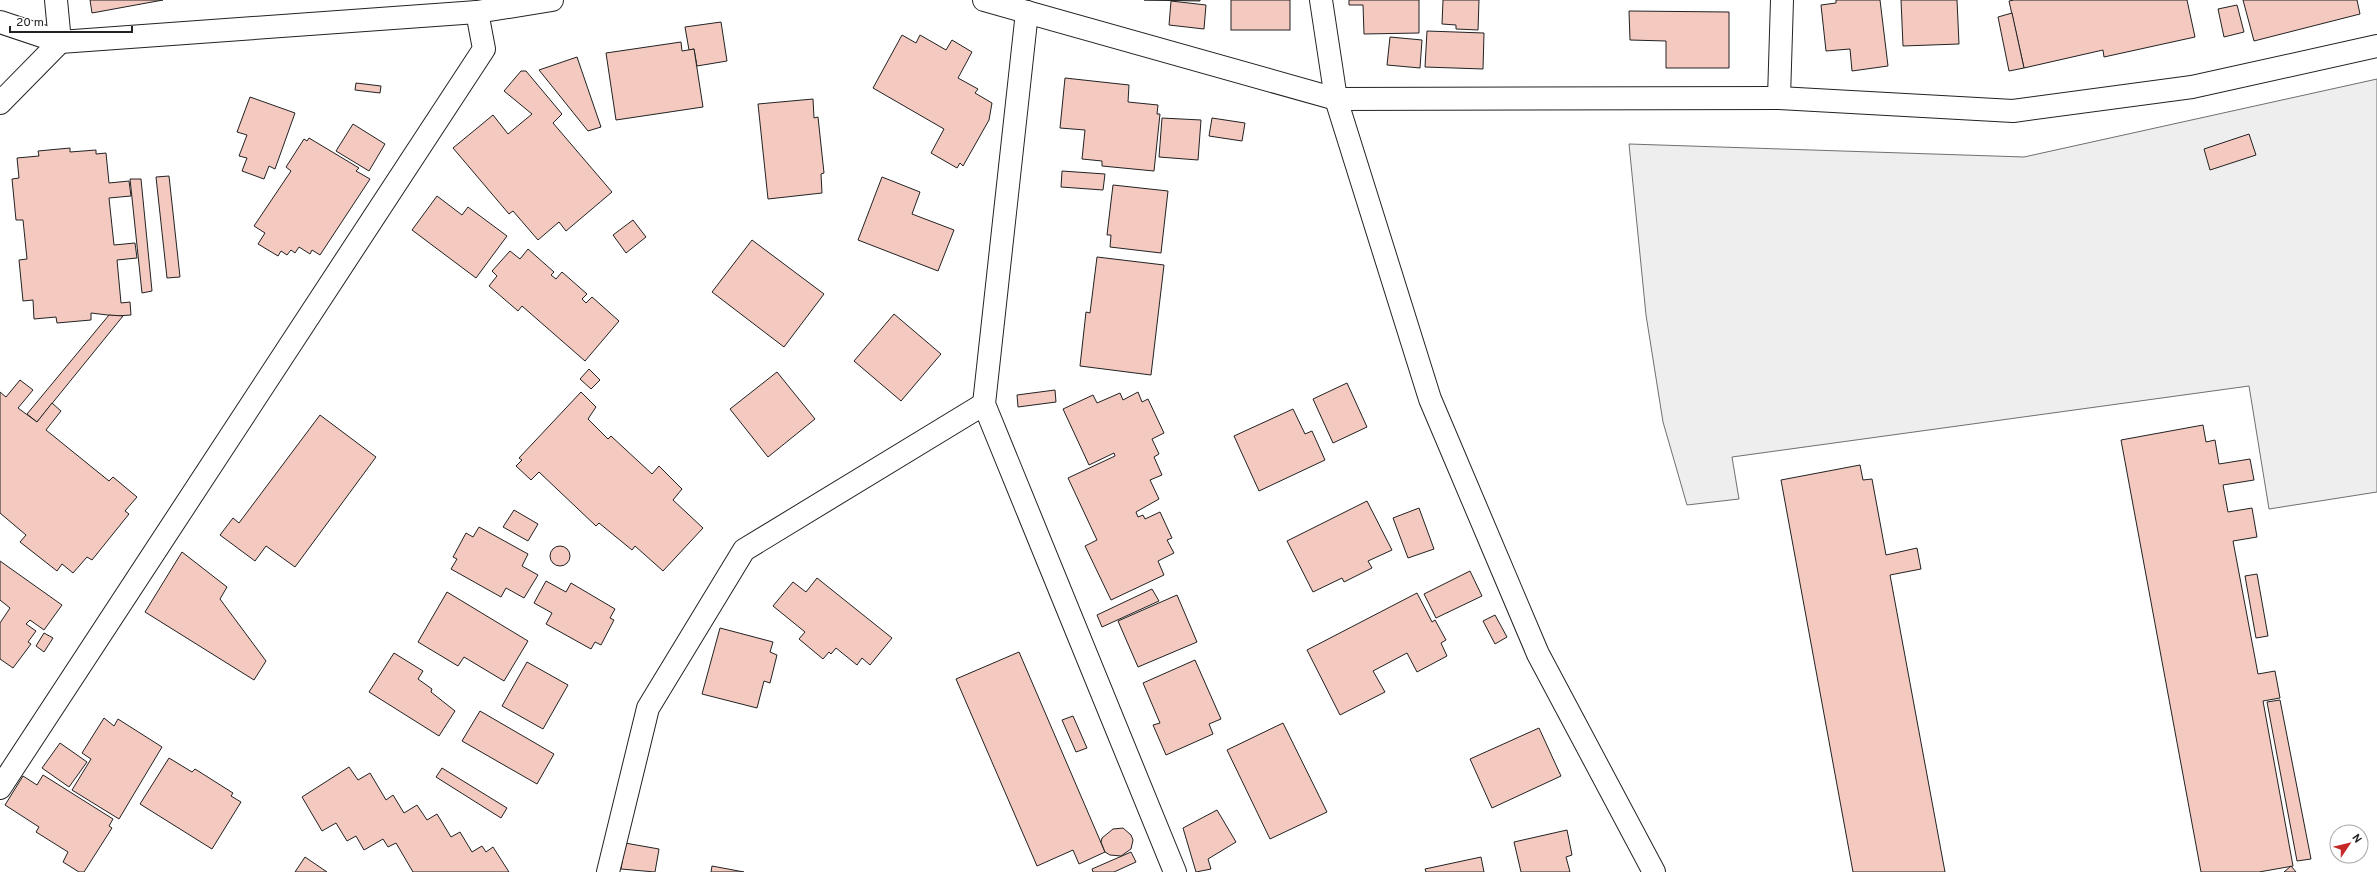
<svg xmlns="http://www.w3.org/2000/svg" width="2377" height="872" font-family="Overpass,sans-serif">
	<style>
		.green { fill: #eee; stroke: #6f6f6f }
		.building { fill: #f3c9c0; stroke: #222 }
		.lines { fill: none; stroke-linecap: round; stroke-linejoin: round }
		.street-casing { stroke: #222; stroke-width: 24 }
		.secondary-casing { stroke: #222; stroke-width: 24 }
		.street { stroke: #fff; stroke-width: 22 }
		.secondary { stroke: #fff; stroke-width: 22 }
	</style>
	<rect width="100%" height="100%" fill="#fff"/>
	<path class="green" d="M2377,79V492L2269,509L2249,386L1732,457L1739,499L1687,505L1663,422L1646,315L1629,144L2024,157Z"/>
	<g class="building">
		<path d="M90,0H163L92,13Z"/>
		<path d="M1144,0H1200V1Z"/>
		<rect x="1231" y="0" width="59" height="30"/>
		<path d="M1349,0H1419V33L1364,34L1363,5H1349Z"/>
		<path d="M1443,0H1479L1478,30L1456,29V25L1442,24Z"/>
		<path d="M1836,0H1880L1888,66L1852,71L1850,49L1826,51L1821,5L1836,3Z"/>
		<path d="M1901,0H1957L1959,44L1903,46Z"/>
		<path d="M2014,0H2187L2195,37L2104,57L2103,50L2024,68L2009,1Z"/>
		<path d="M2243,0H2357L2360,14L2254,41Z"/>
		<path d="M1171,1L1206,5L1204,29L1169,25Z"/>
		<path d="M2237,5L2244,32L2224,37L2218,9Z"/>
		<path d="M1629,11L1729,12V68H1666V41L1630,40Z"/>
		<path d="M2012,13L2024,68L2009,71L1998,17Z"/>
		<path d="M721,22L727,61L697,66L694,49L689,50L685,27Z"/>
		<path d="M1427,31L1484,33L1483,69L1425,67Z"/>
		<path d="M902,35L916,43L920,35L946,50L952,40L972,52L958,78L978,89L975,93L992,103L989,120L963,166L960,163L957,168L931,153L944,129L873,88Z"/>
		<path d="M1390,37L1422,40L1420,68L1387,65Z"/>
		<path d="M681,42L682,51L694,49L703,107L616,120L606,53Z"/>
		<path d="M577,57L601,127L588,131L539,70Z"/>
		<path d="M521,71H526L562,114L553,123L612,192L566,231L559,222L538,240L513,211L509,214L453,148L493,115L508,134L532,114L504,91Z"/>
		<path d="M1065,78L1129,85L1128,102L1158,105L1157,114H1160L1154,171L1102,166V161L1082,159L1085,130L1060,128Z"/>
		<path d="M356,83L381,86L380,93L355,90Z"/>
		<path d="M250,97L295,113L275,169L269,166L264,179L242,171L247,158L239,156L247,135L237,132Z"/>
		<path d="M813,99L814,118L818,117L824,173L821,174L822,193L768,199L758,104Z"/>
		<path d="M1162,118L1201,120L1198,160L1159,157Z"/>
		<path d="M1212,118L1245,123L1242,141L1209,136Z"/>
		<path d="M353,124L385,144L369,171L336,151Z"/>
		<path d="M2249,134L2256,155L2210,170L2204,149Z"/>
		<path d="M309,138L359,168L356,171L370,179L320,255L312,250L310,254L299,247L295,253L291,250L287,255L281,251L278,256L258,244L265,233L254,226L291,171L286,167L304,139L307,141Z"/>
		<path d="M70,148V152L96,150V154L106,153L109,183L129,181L131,196L109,198L114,245L135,243L137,258L117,260L121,303L130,302L131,315L116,316L91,313V320L57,323L56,317L34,319L33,300L23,301L19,260L27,259L23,220H16L12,179L19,178L17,158L39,156L38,151Z"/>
		<path d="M1062,171L1105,174L1103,190L1061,187Z"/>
		<path d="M169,176L180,277L167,278L156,177Z"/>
		<path d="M882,177L920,192L912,214L954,230L938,271L858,240Z"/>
		<path d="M130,179H141L152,291L142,293Z"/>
		<path d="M1113,185L1168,191L1161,253L1110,247L1111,235H1107Z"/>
		<path d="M437,196L462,215L468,207L507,236L476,278L412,230Z"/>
		<path d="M633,220L646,237L626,253L613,235Z"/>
		<path d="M752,240L824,294L784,347L712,292Z"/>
		<path d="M528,249L554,272L551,275L556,279L562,272L587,294L582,299L586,303L592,297L619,321L585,361L522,306L518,311L489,286L497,276L492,271L510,251L520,259Z"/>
		<path d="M1097,257L1164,265L1151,375L1080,366L1086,312L1090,313Z"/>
		<path d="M894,314L941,354L901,401L854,361Z"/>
		<path d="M109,315L123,316L37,422L27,414Z"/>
		<path d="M589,369L600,380L591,389L580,379Z"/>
		<path d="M777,372L815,419L768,457L730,409Z"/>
		<path d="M20,380L33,390L18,408L37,422L52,403L61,411L46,430L109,481L113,477L137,497L125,511L129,514L92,560L87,557L73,573L62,564L57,571L20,542L26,535L0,513V392L6,397Z"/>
		<path d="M1347,383L1367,427L1333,443L1313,399Z"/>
		<path d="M1055,390L1056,402L1018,407L1017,395Z"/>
		<path d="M581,392L596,407L588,419L608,439L611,436L652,474L659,466L682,489L673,500L703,528L663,571L635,546L632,550L599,523L596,526L539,472L531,480L516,466L522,460L519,458Z"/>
		<path d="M1138,392L1142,402L1148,399L1164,433L1152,439L1159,454L1154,457L1162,475L1150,480L1159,499L1136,512L1138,517L1143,515L1145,519L1160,512L1172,538L1167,540L1174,553L1158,561L1164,575L1111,600L1085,546L1097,540L1068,478L1115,456L1114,453L1089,465L1063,409L1093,395L1097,403L1120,393L1123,400Z"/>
		<path d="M1293,409L1305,434L1312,431L1325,460L1259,491L1234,436Z"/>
		<path d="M320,415L376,457L295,567L266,546L255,561L220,535L233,518L239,523Z"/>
		<path d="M2203,425L2206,442L2215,440L2219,464L2250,459L2254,480L2223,485L2228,512L2252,508L2257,537L2233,541L2258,674L2275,671L2280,698L2263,701L2293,866L2259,872H2201L2121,440Z"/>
		<path d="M1860,465L1863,480L1872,479L1886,555L1917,548L1921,569L1890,575L1945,872H1853L1781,480Z"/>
		<path d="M1367,501L1392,550L1368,561L1372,568L1344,582L1342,578L1313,592L1287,541Z"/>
		<path d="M1419,508L1434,549L1408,558L1393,518Z"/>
		<path d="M514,510L538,524L528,541L503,527Z"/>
		<path d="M479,527L528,554L522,566L538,575L524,598L506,588L501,597L451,569L457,559L453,557L466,533L473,537Z"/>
		<circle cx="560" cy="556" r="10"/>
		<path d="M182,552L227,587L220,599L266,661L254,680L145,612Z"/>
		<path d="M0,561L62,605L44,630L30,620L26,624L36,631L28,642L31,644L13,668L0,659V623L10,608L0,600Z"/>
		<path d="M1470,571L1482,596L1436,618L1424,594Z"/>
		<path d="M2257,574L2268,636L2256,638L2245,576Z"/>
		<path d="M817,578L892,638L870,665L862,658L857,665L836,648L831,654L829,652L823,659L799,639L805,632L773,606L793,582L806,592Z"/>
		<path d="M546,581L566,592L571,583L615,609L610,618L614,620L601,645L595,642L591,649L546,624L552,613L534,603Z"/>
		<path d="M1152,589L1159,601L1102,627L1097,615Z"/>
		<path d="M447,592L528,641L504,681L464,657L458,666L418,642Z"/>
		<path d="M1417,593L1432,622L1435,620L1446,640L1441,643L1447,656L1417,672L1407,653L1373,671L1385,692L1340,715L1307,650Z"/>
		<path d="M1177,595L1197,642L1138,667L1118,621Z"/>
		<path d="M1495,615L1507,637L1495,644L1483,621Z"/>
		<path d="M720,628L773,642L770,652L777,655L770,683L764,681L757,708L702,694Z"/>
		<path d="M44,633L53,638L44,652L36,646Z"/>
		<path d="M1019,652L1105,852L1079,864L1073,850L1037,866L956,679Z"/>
		<path d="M394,653L423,671L418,679L432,689L431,692L455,711L439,736L369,692Z"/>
		<path d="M1195,660L1221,719L1209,724L1213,734L1166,755L1153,725L1160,723L1143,683Z"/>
		<path d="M527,662L568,685L543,729L502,706Z"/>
		<path d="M2280,700L2311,859L2297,861L2267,702Z"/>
		<path d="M480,711L554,754L537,784L462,741Z"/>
		<path d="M1073,716L1087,748L1076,752L1062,720Z"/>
		<path d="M104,718L114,726L118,719L162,747L119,819L72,790L91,759L82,753Z"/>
		<path d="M1283,723L1327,812L1270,839L1227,750Z"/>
		<path d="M1539,728L1561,776L1492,808L1470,759Z"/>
		<path d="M60,743L87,762L69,787L42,768Z"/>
		<path d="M169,758L192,772L195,769L233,793L231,796L241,802L212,849L140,804Z"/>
		<path d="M349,767L358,780L370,773L386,800L393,795L404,813L417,805L427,820L437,814L451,837L460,832L472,852L482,846L486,852L493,847L509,872H413L396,843L388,847L383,839L364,850L356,836L347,841L336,823L322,831L302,797Z"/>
		<path d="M442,768L507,808L501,818L436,777Z"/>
		<path d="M43,775L113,819L109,826L112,828L84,872H79L63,862L68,852L36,832L39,827L5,805L23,776L37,785Z"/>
		<path d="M1217,810L1236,842L1208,859L1211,869L1196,872L1183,828Z"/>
		<path d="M1123,828L1131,835L1133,840L1131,849L1121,856L1110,855L1105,852L1101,842L1102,838L1113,829Z"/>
		<path d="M1567,830L1572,855L1566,857L1570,872H1521L1514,842Z"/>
		<path d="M625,843L659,849L655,872L621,869Z"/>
		<path d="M1131,852L1136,862L1114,872H1093L1092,869Z"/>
		<path d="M305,857L327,872H295Z"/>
		<path d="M1481,857L1484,872H1426L1425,869Z"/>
		<path d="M712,866L744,872H711Z"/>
		<path d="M2291,866L2296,872H2284Z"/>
	</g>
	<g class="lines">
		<g class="street-casing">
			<g id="street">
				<path d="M1321,0L1336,99L1430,399L1538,654L1654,872"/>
				<path d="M1027,12L984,404L1175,872"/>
				<path d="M1779,98L1782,0"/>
				<path d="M0,103L60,42L56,0"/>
				<path d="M0,788L484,49L477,12"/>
				<path d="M608,872L648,708L744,550L984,404"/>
			</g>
		</g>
		<g class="secondary-casing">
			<g id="secondary">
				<path d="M984,0L1336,99L1779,98L2013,111L2192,87L2377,46"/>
				<path d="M0,22L60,42L477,12L552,0"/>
			</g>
		</g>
		<use href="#street" class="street"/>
		<use href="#secondary" class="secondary"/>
	</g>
	<g transform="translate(2349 844) rotate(55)"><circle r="19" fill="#ffffff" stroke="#a7a7a7"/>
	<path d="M0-3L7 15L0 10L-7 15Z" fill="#c62828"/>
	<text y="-6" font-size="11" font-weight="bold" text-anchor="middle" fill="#222222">N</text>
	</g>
	<path d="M10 26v6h122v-6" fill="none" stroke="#222222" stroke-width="2"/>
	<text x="16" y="26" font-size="12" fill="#222222" stroke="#ffffff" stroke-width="3" paint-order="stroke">20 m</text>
</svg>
